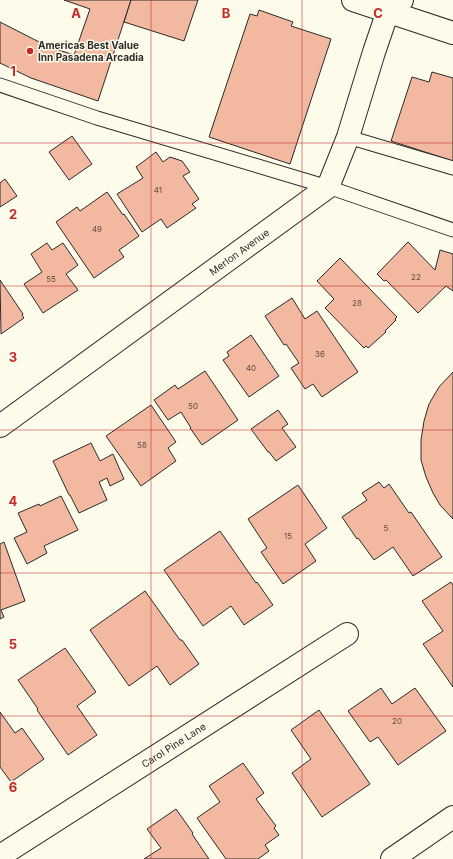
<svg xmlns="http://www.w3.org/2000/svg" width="453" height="859" font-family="Inter,sans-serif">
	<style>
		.building { fill: #f2b8a0; stroke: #2b2b2b }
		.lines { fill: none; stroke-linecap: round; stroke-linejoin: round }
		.lane-casing { stroke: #2b2b2b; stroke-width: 15 }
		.street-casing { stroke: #2b2b2b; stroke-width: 24 }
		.secondary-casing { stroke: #2b2b2b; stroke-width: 24 }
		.primary-casing { stroke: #2b2b2b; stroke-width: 24 }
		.lane { stroke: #fdfbea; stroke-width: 13 }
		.street { stroke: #fdfbea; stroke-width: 22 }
		.secondary { stroke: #fdfbea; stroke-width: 22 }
		.primary { stroke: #fdfbea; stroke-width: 22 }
		.grid { fill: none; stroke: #c62828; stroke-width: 1; stroke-opacity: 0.55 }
		.poi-dot { fill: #c62828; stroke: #fdfbea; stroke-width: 1.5 }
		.labels { text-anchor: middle; stroke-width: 3; stroke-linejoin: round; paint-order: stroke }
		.number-label { font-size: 8px; fill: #5d4e48 }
		.poi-label { font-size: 10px; font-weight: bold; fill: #2b2b2b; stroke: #fdfbea; text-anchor: start }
		.street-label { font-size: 10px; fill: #2b2b2b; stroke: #fdfbea }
		.grid-label { font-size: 13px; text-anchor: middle; font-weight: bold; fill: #c62828; stroke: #fdfbea; stroke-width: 3; stroke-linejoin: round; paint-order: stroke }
	</style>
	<rect width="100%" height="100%" fill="#fdfbea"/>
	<g class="building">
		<path d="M64,0H131L98,101L31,78L0,63V22L47,46L74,55L90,9Z"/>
		<path d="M131,0H198L184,41L124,22Z"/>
		<path d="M259,10L293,22L291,26L331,39L290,164L209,137L250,14L257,16Z"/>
		<path d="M432,72L453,78V161L391,141L412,77L429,82Z"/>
		<path d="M72,136L92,164L69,180L49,152Z"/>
		<path d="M156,152L163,162L170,157L182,161L190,172L183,176L199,199L192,204L196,208L167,228L161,219L142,232L117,194L143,178L136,167Z"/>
		<path d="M5,179L17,196L0,207V183Z"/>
		<path d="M107,192L123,215L124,214L139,236L119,250L124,257L94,278L56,222L77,207L80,211Z"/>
		<path d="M408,242L435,270L440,250L453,254V291L446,286L418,313L386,280L384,281L377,274Z"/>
		<path d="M47,243L52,250L63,243L78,265L66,274L78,290L43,313L24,284L42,272L31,254Z"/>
		<path d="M340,258L397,317L395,319L396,320L385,331L386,332L368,348L366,346L364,348L325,308L334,299L317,281Z"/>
		<path d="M0,280L23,314L22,315L24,318L1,334Z"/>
		<path d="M292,298L305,319L317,311L358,372L322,397L313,384L305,389L291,368L299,363L286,344L284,345L265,316Z"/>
		<path d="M251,335L279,376L249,397L223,360L229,356L227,352Z"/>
		<path d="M205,371L238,420L202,445L190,428H191L181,412L168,420L154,400L175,385L178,389Z"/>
		<path d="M453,372V519L440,505L433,493L426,477L421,460V440L424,421L429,404L439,387Z"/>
		<path d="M151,405L176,442L168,448L176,461L141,486L106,436Z"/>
		<path d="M278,410L288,424L282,428L296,447L276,461L269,452H268L251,429Z"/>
		<path d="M91,443L100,461L113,454L124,479L110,486L107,478L99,482L107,500L79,513L70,495H69L53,461Z"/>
		<path d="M379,482L384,488L389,484L409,513L411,512L442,557L413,576L393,547L374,560L358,538L357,539L342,517L367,500L362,493Z"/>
		<path d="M298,485L327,528L305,544L316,561L283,584L261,552L267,548L248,519Z"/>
		<path d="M61,496L78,530L44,546L47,553L27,564L14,538L27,532L18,513L39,504L40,506Z"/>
		<path d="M220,531L256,583L257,582L273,605L244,625L231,606L203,626L164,570Z"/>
		<path d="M4,542L25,601L1,610L4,617L0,619V544Z"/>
		<path d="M451,582L453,585V687L423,644L443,631L422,601Z"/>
		<path d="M145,591L180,640H182L199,664L170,685L157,666L129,686L90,630Z"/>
		<path d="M65,648L96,692L77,706L97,735L68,755L37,710L38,709L18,680Z"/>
		<path d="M381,688L392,704L415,688L446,731L398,765L378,737L370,742L348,711Z"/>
		<path d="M319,710L370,784L322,817L292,773L311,759L291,730Z"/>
		<path d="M0,712L15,733L22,728L44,759L11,782L0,767Z"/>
		<path d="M243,763L264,793L256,799L276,826L274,828L279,835L265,845L269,851L258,859H226L197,818L220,802L209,786Z"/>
		<path d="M176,809L193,833L192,834L209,859H144L161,848L147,829Z"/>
	</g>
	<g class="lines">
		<g class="lane-casing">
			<g id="lane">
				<path d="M0,85L97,118L328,187L453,230"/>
				<path d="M348,137L453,168"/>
			</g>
		</g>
		<g class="street-casing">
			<g id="street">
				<path id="s1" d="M0,426L328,187L348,137L374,52L388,11"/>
				<path id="s2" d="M0,856L347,634"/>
			</g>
		</g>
		<g class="secondary-casing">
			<g id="secondary">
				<path d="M388,11L402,0"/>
				<path d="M392,859L453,817"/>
			</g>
		</g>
		<g class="primary-casing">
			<path id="primary" d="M353,0L453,33"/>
		</g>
		<use href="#lane" class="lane"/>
		<use href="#street" class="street"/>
		<use href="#secondary" class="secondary"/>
		<use href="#primary" class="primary"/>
	</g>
	<path class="grid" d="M151,0V859M302,0V859M0,143H453M0,286H453M0,430H453M0,573H453M0,716H453"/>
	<circle class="poi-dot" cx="30" cy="51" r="4"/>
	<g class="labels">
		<g class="number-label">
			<text x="158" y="193">41</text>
			<text x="97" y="232">49</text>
			<text x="416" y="280">22</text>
			<text x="51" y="282">55</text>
			<text x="357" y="306">28</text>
			<text x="320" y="357">36</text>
			<text x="251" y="371">40</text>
			<text x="193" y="409">50</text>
			<text x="142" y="448">58</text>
			<text x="386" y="531">5</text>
			<text x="288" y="539">15</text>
			<text x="397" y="724">20</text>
		</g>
		<g class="poi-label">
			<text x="38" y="49">Americas Best Value<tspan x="38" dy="12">Inn Pasadena Arcadia</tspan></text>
		</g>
		<g class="street-label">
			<text dy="4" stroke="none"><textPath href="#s1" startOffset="296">Merlon Avenue</textPath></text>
			<text dy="4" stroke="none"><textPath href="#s2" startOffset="206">Carol Pine Lane</textPath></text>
		</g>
	</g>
	<g class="grid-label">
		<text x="76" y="18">A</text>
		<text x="226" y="18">B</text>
		<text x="378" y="18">C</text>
		<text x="13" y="76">1</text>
		<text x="13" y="219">2</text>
		<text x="13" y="362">3</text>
		<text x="13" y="506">4</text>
		<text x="13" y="649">5</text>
		<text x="13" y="792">6</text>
	</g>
</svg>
